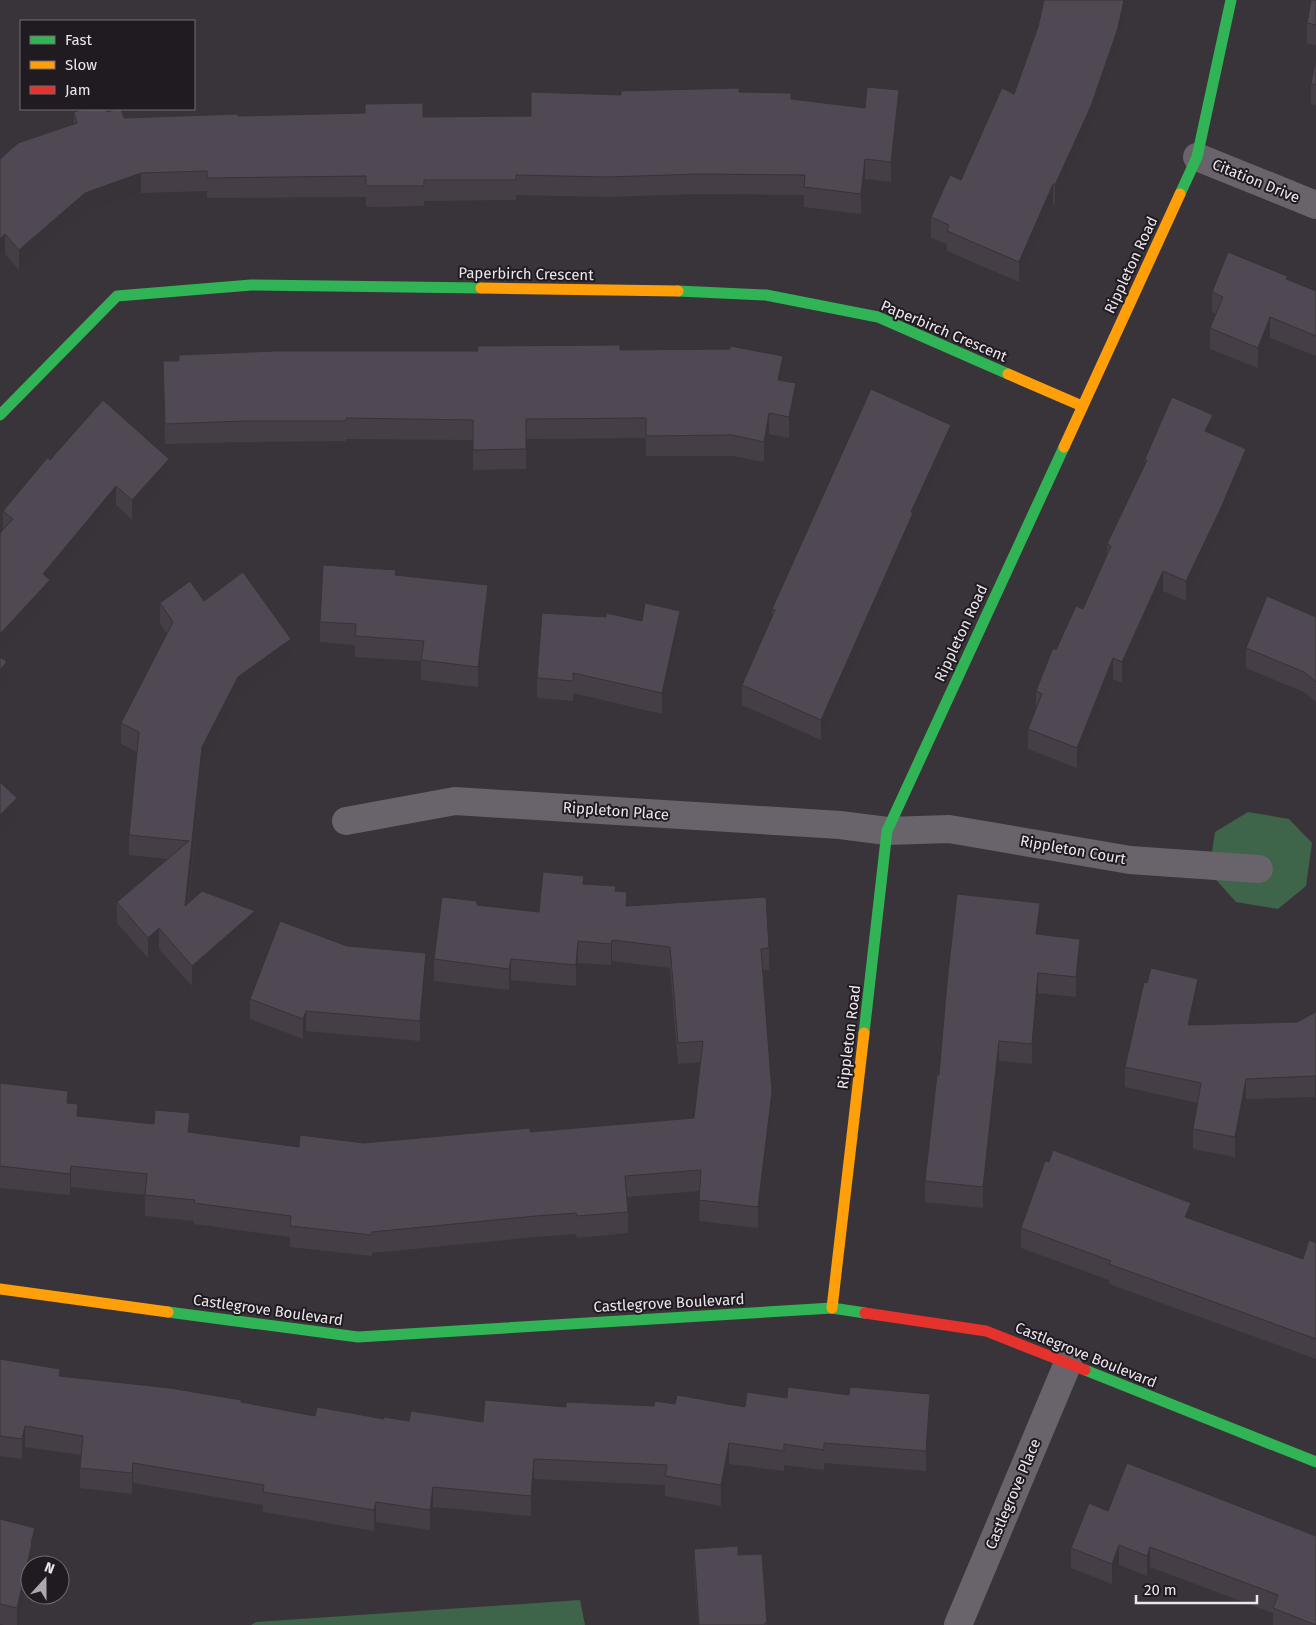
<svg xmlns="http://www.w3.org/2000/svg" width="1316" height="1625" font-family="'Fira Sans',sans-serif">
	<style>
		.green { fill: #3e644a }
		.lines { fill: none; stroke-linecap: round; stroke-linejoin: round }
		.street { stroke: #69646b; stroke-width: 28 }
		.fast { stroke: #30b455; stroke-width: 11 }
		.slow { stroke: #ff9f0a; stroke-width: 11 }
		.jam { stroke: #e5322d; stroke-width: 11 }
		.wall { fill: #453e47 }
		.shaded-wall { fill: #383239 }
		.building { fill: #504852; stroke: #383239 }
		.labels { text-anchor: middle; stroke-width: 4; stroke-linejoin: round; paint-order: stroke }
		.street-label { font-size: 15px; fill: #ece7ed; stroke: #1f1b20 }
	</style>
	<rect width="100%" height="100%" fill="#39343a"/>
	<g class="green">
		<path d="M1248,812L1289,819L1312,843L1306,886L1278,909L1236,902L1209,872L1215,832Z"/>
		<path d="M580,1600L585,1625H251L256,1622Z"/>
	</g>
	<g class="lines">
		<g class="street">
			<path d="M1197,157L1316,205"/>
			<path d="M346,821L455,801L840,825L887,831L949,829L1130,860L1259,869"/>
			<path d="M958,1625L1068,1363"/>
		</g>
		<g class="fast">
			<path d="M1180,194L1197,157L1231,0"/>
			<path d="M678,291L766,295L878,317L1008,374"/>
			<path d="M0,415L117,296L251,285L481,288"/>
			<path d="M864,1033L887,831L1064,447"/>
			<path d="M168,1312L358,1337L832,1308L865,1313"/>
			<path d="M1085,1370L1316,1462"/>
		</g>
		<g class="slow">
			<path d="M481,288L678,291"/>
			<path d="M1008,374L1082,406"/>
			<path d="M1064,447L1180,194"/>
			<path d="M0,1289L168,1312"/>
			<path d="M832,1308L864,1033"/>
		</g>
		<path class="jam" d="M865,1313L986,1331L1085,1370"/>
	</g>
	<g class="wall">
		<path d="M1316,0V45L1307,44V23Z"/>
		<path d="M1118,48L1091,126L1055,205L1053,204L1019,282L947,251V244L931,238V217L961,180L1014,94Z"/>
		<path d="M1316,57V105L1311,104V84Z"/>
		<path d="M739,92L865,108L899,110L891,182L865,179L861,214L804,207V195L698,194L607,197L516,195V200L424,201V206L366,207V197L207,198V191L141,193L85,213L19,270L5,254L0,259V159L74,125V112H107L124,118L238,116L423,117L531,116L621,95Z"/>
		<path d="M1287,279L1316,291V356L1270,338L1258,368L1210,349V328L1216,314L1212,312V292Z"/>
		<path d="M620,350L783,377L782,381L796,403L789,438L769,434L764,462L732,456H646V438L526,439V469L473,470V440L346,439V441L244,442L165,444L163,361L477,351Z"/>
		<path d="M1213,434L1246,469L1220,531L1186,601L1163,591L1122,683L1113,679L1077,768L1028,749V729L1036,711V691L1056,650L1083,609L1107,554V544L1145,465V459Z"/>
		<path d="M951,446L913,527V533L821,740L742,705V685L772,616V609Z"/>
		<path d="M50,460L169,479L132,520L116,505L50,585V600L3,530V511Z"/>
		<path d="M396,575L488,606L478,687L421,680V661L355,657V645L320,642V622Z"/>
		<path d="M204,601L291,659L238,697L202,768L188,904L255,931L192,986L159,949L148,958L117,923V902L168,859L129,855V835L137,752L121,744V723L167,634L160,624V603Z"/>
		<path d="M1316,617V702L1304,692L1246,668V648Z"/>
		<path d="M680,632L662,714L573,693V701L537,698V678Z"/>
		<path d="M584,884L616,891L627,906L769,948V970H763L772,1114L758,1228L699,1221L700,1191L626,1197L628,1212V1233L577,1238L576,1234L536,1237L372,1253V1256L290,1247V1237L194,1224V1221L145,1216V1195L71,1187L70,1195L0,1188V1083L68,1103L78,1116L299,1147L530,1132L694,1118L700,1062L678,1064L670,968L612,961L611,965L578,963L576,986L511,980L509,990L434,981V959L477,905L539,912Z"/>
		<path d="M1040,923L1039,934L1080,959L1076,997L1038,993L1032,1064L999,1061L983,1208L925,1202V1181L939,1075Z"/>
		<path d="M347,946L426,974L420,1041L306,1031L303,1039L250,1019V999Z"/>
		<path d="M1147,983L1198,1000L1192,1025L1297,1022L1316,1012V1097L1246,1099L1235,1157L1193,1149V1129L1198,1103L1125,1087V1067Z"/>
		<path d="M1191,1219L1303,1259L1316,1243V1359L1109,1284V1280L1021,1248V1228Z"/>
		<path d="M0,1359L60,1376L241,1402L315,1416L384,1419L409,1421L483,1422L566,1407L654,1406L675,1404L745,1407L787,1398L930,1414L926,1471L824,1463V1470L784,1465V1471L729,1464L721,1506L665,1496V1485L534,1479L531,1516L433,1507L430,1530L376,1522L374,1531L263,1512V1505L133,1483L132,1494L80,1488V1468L81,1455L25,1447L22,1459L0,1456Z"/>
		<path d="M1127,1463L1316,1625H1273V1613L1150,1567L1147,1576L1119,1565L1112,1584L1071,1568V1548L1108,1511Z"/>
		<path d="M0,1519L35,1548L32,1556V1565H30L17,1625H4L0,1624Z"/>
		<path d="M694,1549L738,1555L762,1554L767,1625H698L694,1569Z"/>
	</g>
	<g class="shaded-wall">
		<path d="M1124,0H1128L1118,48L1091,126L1055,205V185Z"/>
		<path d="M899,90V110L891,182V162Z"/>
		<path d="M865,159V179L861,214V194Z"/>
		<path d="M141,173V193L85,213L19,270V250L85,193Z"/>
		<path d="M1053,184V204L1019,282V262Z"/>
		<path d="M5,234V254L0,259V239Z"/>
		<path d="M1270,317V338L1258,368V348Z"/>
		<path d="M783,356V377L778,400V380Z"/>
		<path d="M796,383V403L789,438V417Z"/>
		<path d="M769,413V434L764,462V442Z"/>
		<path d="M1213,415V435L1205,431Z"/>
		<path d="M951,425V446L913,527V533L821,740V720L911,512Z"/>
		<path d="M1246,449V469L1220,531L1186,601V581Z"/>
		<path d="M169,459V479L132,520V500Z"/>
		<path d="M116,486V505L50,585V600L0,654V634L43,574Z"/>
		<path d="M1163,571V591L1122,683V662Z"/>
		<path d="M488,585V606L478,687V667Z"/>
		<path d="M680,611V632L662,714V693Z"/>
		<path d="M291,639V659L238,697L202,768L185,926V906L202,747L238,677Z"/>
		<path d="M1113,658V679L1077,768V748Z"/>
		<path d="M7,662V682L0,690V670Z"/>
		<path d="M17,798V818L0,835V815Z"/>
		<path d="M1040,903V923L1036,954V934Z"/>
		<path d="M255,911V931L192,986V966Z"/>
		<path d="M159,928V949L148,958V938Z"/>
		<path d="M1080,939V959L1076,997V977Z"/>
		<path d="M612,940V961L611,965V944Z"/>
		<path d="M578,941V963L576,986V965Z"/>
		<path d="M426,953V974L420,1041V1021Z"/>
		<path d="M511,959V980L509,990V969Z"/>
		<path d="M1038,973V993L1032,1064V1044Z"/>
		<path d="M1198,979V1000L1188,1045V1025Z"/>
		<path d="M306,1011V1031L303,1039V1019Z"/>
		<path d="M999,1041V1061L983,1208V1187Z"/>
		<path d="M1316,1076V1097H1315V1077Z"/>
		<path d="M1246,1079V1099L1235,1157V1137Z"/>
		<path d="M772,1092V1114L758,1228V1207Z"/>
		<path d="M190,1113V1135L188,1132Z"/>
		<path d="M71,1166V1187L70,1195V1174Z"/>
		<path d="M1191,1203V1223L1185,1217Z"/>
		<path d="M930,1394V1414L926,1471V1451Z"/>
		<path d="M25,1426V1447L22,1459V1439Z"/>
		<path d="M729,1443V1464L721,1506V1485Z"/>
		<path d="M534,1459V1479L531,1516V1496Z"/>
		<path d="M133,1463V1483L132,1494V1473Z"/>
		<path d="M433,1487V1507L430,1530V1510Z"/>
		<path d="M376,1502V1522L374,1531V1510Z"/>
		<path d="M35,1528V1548L32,1556V1565H30V1574L17,1625V1608Z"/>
		<path d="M1119,1545V1565L1112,1584V1564Z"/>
		<path d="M1150,1547V1567L1147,1576V1556Z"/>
	</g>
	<g class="building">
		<path d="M1044,0H1124L1118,28L1091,106L1055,185L1053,184L1019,262L947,231L949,225L931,217L950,175L961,180L1002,88L1014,94L1038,27Z"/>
		<path d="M1311,0H1316V25L1307,23Z"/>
		<path d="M1316,57V85L1311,84Z"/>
		<path d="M867,87L899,90L891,162L865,159L861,194L804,187L805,175L698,174L607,177L516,175V180H424V186H366V176L207,178V171L141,173L85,193L19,250L5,234L0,239V159L18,143L77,123L74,112L84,109H106L107,112L117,109H121L124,118L238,114V116L365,113V104L423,103V117L531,116V92L621,95V91L739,88V92L791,93V99L865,108Z"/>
		<path d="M1228,252L1287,276L1286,279L1316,291V336L1270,317L1258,348L1210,328L1223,297L1212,292Z"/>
		<path d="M620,345V350L730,349V346L783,356L778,380L796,383L789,417L769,413L764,442L732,435L646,436V418L526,419V449L473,450V420L346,418V421H244L165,424L163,361H179V355L275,351H478L477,346Z"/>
		<path d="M871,389L951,425L911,512L913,513L821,720L742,685L775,610L772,609Z"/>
		<path d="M1172,397L1213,415L1205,431L1246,449L1220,510L1186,581L1163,571L1122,662L1113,658L1077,748L1028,729L1042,694L1036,691L1053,648L1056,650L1076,606L1083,609L1111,546L1107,544L1147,460L1145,459Z"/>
		<path d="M103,400L169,459L132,500L116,486L43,574L50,580L0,634V533L13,519L3,511L48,457L50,460Z"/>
		<path d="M323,565L396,570L395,575L488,585L478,667L421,660L424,641L355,636L356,624L320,622Z"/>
		<path d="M243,572L291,639L238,677L202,747L185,906L202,891L255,911L192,966L159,928L148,938L117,902L189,841L129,835L139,732L121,723L173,622L160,603L190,581L204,601Z"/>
		<path d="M1267,596L1316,617V682L1304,672L1246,648Z"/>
		<path d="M645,603L680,611L662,693L573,673V681L537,678L542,613L606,617V613L642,621Z"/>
		<path d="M0,657L7,662L0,670Z"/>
		<path d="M0,782L17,798L0,815Z"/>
		<path d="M543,872L584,876L583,884L616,886L615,891L627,892L626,906L766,897L769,948L761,949L772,1092L758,1207L699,1200L701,1170L625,1176L628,1212L577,1216L576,1213L536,1216L372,1232V1235L290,1226L291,1216L194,1203L195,1200L145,1195L147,1174L71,1166L70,1174L0,1166V1083L68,1091L67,1103L78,1104L77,1116L154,1124L155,1110L190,1113L188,1132L299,1147L300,1135L364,1143L530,1128V1132L694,1118L703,1041L678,1043L670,947L612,940L611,944L578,941L576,965L511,959L509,969L434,959L442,897L477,901V905L539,912Z"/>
		<path d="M957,894L1040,903L1036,934L1080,939L1076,977L1038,973L1032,1044L999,1041L983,1187L925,1181L937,1075H939L947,982Z"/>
		<path d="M280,921L347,946L426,953L420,1021L306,1011L303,1019L250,999Z"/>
		<path d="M1151,968L1198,979L1188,1025L1297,1022L1316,1012V1076L1246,1079L1235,1137L1193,1129L1201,1083L1125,1067L1144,982L1147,983Z"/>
		<path d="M1053,1150L1191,1203L1185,1217L1303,1259L1309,1240L1316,1243V1339L1109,1264L1111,1261L1021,1228L1045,1161L1049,1162Z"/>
		<path d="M0,1359L60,1369L59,1376L170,1388L241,1400V1402L315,1416L317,1407L384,1419V1417L409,1421L411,1411L483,1422L485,1400L566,1407V1402L654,1406L655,1401L675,1404L677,1395L745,1407L747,1392L787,1398L788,1387L849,1395L850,1387L930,1394L926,1451L824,1443V1450L784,1444V1451L729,1443L721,1485L665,1476L667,1465L534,1459L531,1496L433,1487L430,1510L376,1502L374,1510L263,1492L264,1485L133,1463L132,1473L80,1468L83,1436L25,1426L22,1439L0,1436Z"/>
		<path d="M1127,1463L1316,1536V1625L1273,1608L1278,1595L1150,1547L1147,1556L1119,1545L1112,1564L1071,1548L1089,1503L1108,1511Z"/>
		<path d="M0,1519L35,1528L31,1543H32L17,1608L0,1604Z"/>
		<path d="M738,1546V1555L762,1554L767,1623H765V1625H699L694,1549Z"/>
	</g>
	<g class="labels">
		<g class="street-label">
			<text transform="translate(1256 181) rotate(22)" y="5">Citation Drive</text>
			<text transform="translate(1131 265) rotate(-65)" y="5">Rippleton Road</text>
			<text transform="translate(526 274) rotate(1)" y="5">Paperbirch Crescent</text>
			<text transform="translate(944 331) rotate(23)" y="5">Paperbirch Crescent</text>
			<text transform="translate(961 633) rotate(-65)" y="5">Rippleton Road</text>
			<text transform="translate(616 811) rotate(4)" y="5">Rippleton Place</text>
			<text transform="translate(1073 850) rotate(10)" y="5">Rippleton Court</text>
			<text transform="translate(849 1037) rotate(-83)" y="5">Rippleton Road</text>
			<text transform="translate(669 1303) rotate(-3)" y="5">Castlegrove Boulevard</text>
			<text transform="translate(268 1310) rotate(8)" y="5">Castlegrove Boulevard</text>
			<text transform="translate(1086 1355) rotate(22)" y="5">Castlegrove Boulevard</text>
			<text transform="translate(1013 1494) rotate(-67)" y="5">Castlegrove Place</text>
		</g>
	</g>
	<rect x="20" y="20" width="175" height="90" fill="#1f1b20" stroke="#716d72"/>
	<rect x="30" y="36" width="25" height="8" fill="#30b455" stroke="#716d72"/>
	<text x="65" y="45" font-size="15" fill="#ece7ed">Fast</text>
	<rect x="30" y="61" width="25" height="8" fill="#ff9f0a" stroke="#716d72"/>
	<text x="65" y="70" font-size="15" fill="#ece7ed">Slow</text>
	<rect x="30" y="86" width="25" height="8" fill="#e5322d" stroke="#716d72"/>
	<text x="65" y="95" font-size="15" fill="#ece7ed">Jam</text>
	<g transform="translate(45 1580) rotate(21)"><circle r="24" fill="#1f1b20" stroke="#716d72"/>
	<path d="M0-4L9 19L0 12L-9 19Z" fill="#ada8ae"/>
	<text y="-8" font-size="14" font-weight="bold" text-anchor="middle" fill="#ece7ed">N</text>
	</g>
	<path d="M1136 1595v8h121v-8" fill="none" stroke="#ece7ed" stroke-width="2.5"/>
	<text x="1144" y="1595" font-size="15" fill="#ece7ed" stroke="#1f1b20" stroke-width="4" paint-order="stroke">20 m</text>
</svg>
